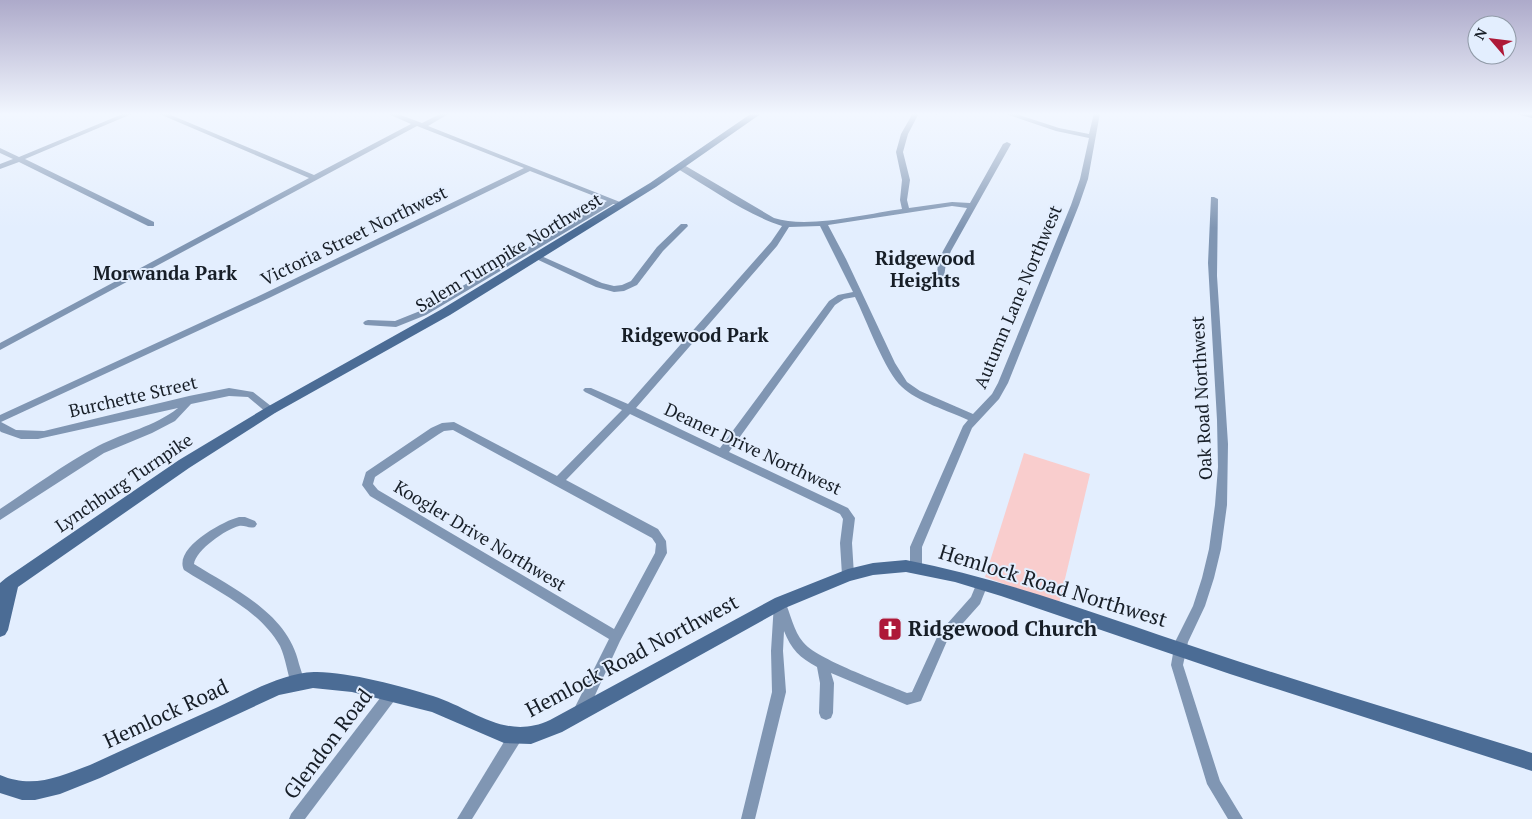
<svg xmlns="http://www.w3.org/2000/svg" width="1532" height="819" font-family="'PT Serif',serif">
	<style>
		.green { fill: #f9cdcd }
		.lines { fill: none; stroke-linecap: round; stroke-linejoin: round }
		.street { fill: #8096b3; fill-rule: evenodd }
		.secondary { fill: #4b6c95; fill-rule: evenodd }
		.labels { text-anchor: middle; stroke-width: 4; stroke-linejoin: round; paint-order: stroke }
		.street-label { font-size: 18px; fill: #171e27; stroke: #e3eefe }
		.neighbourhood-label { font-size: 19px; font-weight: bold; fill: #171e27; stroke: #e3eefe }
		.near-street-label { font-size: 21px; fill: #171e27; stroke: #e3eefe }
		.near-poi-label { font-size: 21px; font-weight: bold; fill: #171e27; stroke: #e3eefe; text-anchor: start }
	</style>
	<rect width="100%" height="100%" fill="#e3eefe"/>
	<path class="green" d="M1024,453L1090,474L1059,604L985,577Z"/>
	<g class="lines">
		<g class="street">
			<path d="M125,113H134L25,159L154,222V226H148L19,162L0,169V164L13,159L0,153V148L19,157Z"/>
			<path d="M157,113H166L314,175L411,124L386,113H395L422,123L442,113H450L428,126L620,202L616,204H613L426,315L396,327L365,325L363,323L365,321L368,320L395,321L420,311L607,201L530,171L269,298L1,422L16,430L44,431L189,396L229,388L253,392L276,410L275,413H267L248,397L229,396L191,404L175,421L152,433L104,453L0,520V509C32,488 64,464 98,446C125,432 154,427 178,408L38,439H21L1,432L0,431V415L263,294L524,168L417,126L0,350V343L309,178Z"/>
			<path d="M913,113H919L908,134L903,152L910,180L907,200L909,208L952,202L970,203L1003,144L1007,142L1011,144L951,251L946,263L944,277L941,278L937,275L938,263L943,251L967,208L952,206L828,225L846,259L895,363L907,382L920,391L973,414L992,394L998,383L1071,205L1080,179L1089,138L1056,131L1003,113H1013L1059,128L1089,134L1094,113H1100L1088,179L1079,205L1008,383L999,399L972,428L922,547V567L920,571L916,572L912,571L910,567V547L963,426L968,420C949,411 916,401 902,387C885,372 866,319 855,297L844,299L835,305L729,452L848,508L855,518L852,543L854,575L852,579L848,580L844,579L842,575L840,543L843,519L840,514L630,414L566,480L658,529L666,541L667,553L620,641L585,717L580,718L575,717L573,712L575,707L609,639L370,496L362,485L366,472L431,428L442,423L454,422L557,476L622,410L585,392L583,390L585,388H591L628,404L771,242L782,226C747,215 710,188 678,169V165H684L774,218C808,229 865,214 902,209L900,200L902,180L896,152L901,134ZM820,226L853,292L838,295L829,301L720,448L636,408L777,246L789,227ZM453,430L652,538L656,544L655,553L614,629L378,490L373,484L375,477L439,434L444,431Z"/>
			<path d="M931,113H940L937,115Z"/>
			<path d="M1211,197H1214L1218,199L1217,276L1228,444L1227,505L1221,549L1214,578L1205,606L1188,642L1183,665L1220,781L1243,819H1228L1207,784L1171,665L1175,642L1193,606L1202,578L1209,549L1215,505L1218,467L1217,420L1208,263Z"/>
			<path d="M681,224H687L688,226L663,251L637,285L624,291L614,292L596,287L532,257L533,255H539L602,283L614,286L622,285L631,281L657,247Z"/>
			<path d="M239,517H245L255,521L257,524L255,527C249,529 245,525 239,526C226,529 196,550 194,564C234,589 288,613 299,664C301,671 305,679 302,686L297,688L292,686C287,673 286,659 280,646C260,610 216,591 184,570C173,548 223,521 239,517Z"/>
			<path d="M982,579L986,580L988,584L980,604L947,641L921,701L907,705L831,673L834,683L833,713L831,718L826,720L821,718L819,713L820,683L817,667C800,658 791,649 784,631L783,651L786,692L755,819H741L772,692L771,651L774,603L776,599L780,598L784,599C790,612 794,632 803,642C816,659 884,683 907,693L912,692L939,633L971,597L978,580Z"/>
			<path d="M392,687L397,689L399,693L397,697L305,819H289L291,814L387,689Z"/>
			<path d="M515,730L520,732L522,737L520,742L472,819H457L510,732Z"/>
		</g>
		<g class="secondary">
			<path d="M752,113H762L656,187L450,315L275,413L189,468L18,587L8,630L5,635L0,637V583L6,578L179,460L267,407L442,309L650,183Z"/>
			<path d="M1513,113H1532V118Z"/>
			<path d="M906,560C1009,580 1107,618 1207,651C1315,687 1424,719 1532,753V771L1230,674L1001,596L955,582L906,572L873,575L850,581L785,608L562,732L531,744L504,743L432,712L352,692L313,688L279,695L100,778L60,794L35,800H22L0,793V775C33,789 58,777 90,765C132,746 175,726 218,707C246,694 282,673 314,672C345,671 402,686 433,696C474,709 505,741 550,720L775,598L848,569L873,563Z"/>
		</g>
	</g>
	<linearGradient id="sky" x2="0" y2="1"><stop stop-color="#adaaca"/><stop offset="0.5" stop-color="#f2f7ff"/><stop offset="1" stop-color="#f2f7ff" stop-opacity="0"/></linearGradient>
	<rect width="1532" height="228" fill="url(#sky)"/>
	<defs>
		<g id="church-square" transform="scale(1.25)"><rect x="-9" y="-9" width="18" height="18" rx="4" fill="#ae1938" stroke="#e3eefe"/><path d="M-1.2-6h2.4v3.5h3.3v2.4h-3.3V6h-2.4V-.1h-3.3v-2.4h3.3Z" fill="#fff"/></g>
	</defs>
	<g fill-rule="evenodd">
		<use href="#church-square" x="890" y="629"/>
	</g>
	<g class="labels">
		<g class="street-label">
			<text transform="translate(354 236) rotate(-26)" y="6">Victoria Street Northwest</text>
			<text transform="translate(509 253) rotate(-31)" y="6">Salem Turnpike Northwest</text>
			<text transform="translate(1018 297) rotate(-67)" y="6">Autumn Lane Northwest</text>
			<text transform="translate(133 397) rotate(-13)" y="6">Burchette Street</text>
			<text transform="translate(1202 398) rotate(-93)" y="6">Oak Road Northwest</text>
			<text transform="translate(753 449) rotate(25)" y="6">Deaner Drive Northwest</text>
			<text transform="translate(124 483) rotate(-34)" y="6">Lynchburg Turnpike</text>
			<text transform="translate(480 536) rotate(31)" y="6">Koogler Drive Northwest</text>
		</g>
		<g class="neighbourhood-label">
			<text x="925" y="265">Ridgewood<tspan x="925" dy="22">Heights</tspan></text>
			<text x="165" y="280">Morwanda Park</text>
			<text x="695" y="342">Ridgewood Park</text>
		</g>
		<g class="near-street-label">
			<text transform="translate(1053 586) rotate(17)" y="7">Hemlock Road Northwest</text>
			<text transform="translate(632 656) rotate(-28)" y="7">Hemlock Road Northwest</text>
			<text transform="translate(166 714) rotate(-25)" y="7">Hemlock Road</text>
			<text transform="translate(328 744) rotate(-53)" y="7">Glendon Road</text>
		</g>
		<g class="near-poi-label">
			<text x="908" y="636">Ridgewood Church</text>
		</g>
	</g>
	<g transform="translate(1492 40) rotate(298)"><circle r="24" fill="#e3eefe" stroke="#919ba8"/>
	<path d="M0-4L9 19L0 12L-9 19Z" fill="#ae1938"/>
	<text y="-8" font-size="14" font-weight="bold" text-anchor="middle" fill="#171e27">N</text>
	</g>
</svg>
